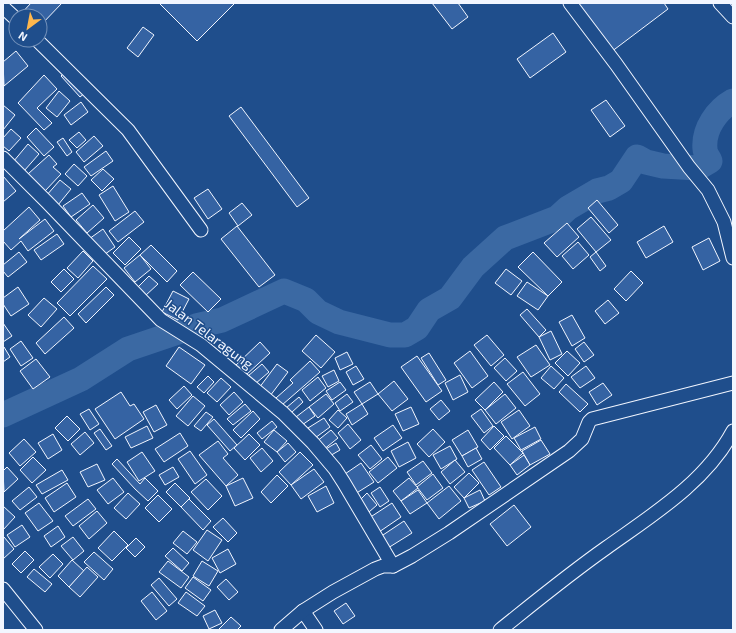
<svg xmlns="http://www.w3.org/2000/svg" width="736" height="633" font-family="'Exo 2',sans-serif">
	<style>
		.lines { fill: none; stroke-linecap: round; stroke-linejoin: round }
		.river { stroke: #3b69a3; stroke-width: 25 }
		.building { fill: #3563a3; stroke: #f2f6ff }
		.street-casing { stroke: #f2f6ff; stroke-width: 15 }
		.street { stroke: #1f4e8c; stroke-width: 13 }
		.labels { text-anchor: middle; stroke-width: 3; stroke-linejoin: round; paint-order: stroke }
		.street-label { font-size: 14px; fill: #f2f6ff; stroke: #1f4e8c }
	</style>
	<rect width="100%" height="100%" fill="#1f4e8c"/>
	<g class="lines">
		<path class="river" d="M3,415L81,379L128,349L196,326L222,320L284,291L306,300L318,312L339,322L390,335H405L417,328L429,310L450,298L473,267L505,238L557,218L568,208L597,191L609,188L621,181L637,157L646,162L663,166L698,168L710,161C708,157 705,153 705,149C703,129 717,110 733,101"/>
	</g>
	<g class="building">
		<path d="M31,3H62L40,26V16H19Z"/>
		<path d="M159,3H235L197,41Z"/>
		<path d="M432,3H458L468,17L452,29Z"/>
		<path d="M574,3H664L668,9L611,52Z"/>
		<path d="M143,27L154,35L138,57L127,48Z"/>
		<path d="M553,33L566,52L530,78L517,59Z"/>
		<path d="M16,51L28,66L4,86L3,62Z"/>
		<path d="M66,71L86,92L80,97L61,76Z"/>
		<path d="M44,75L57,89L37,108L52,123L44,130L18,103Z"/>
		<path d="M59,91L70,101L57,117L46,108Z"/>
		<path d="M606,100L625,126L610,137L591,110Z"/>
		<path d="M81,102L88,112L71,125L64,115Z"/>
		<path d="M3,105L15,115L3,130Z"/>
		<path d="M241,107L309,198L297,207L229,116Z"/>
		<path d="M36,128L54,147L44,156L27,137Z"/>
		<path d="M11,129L21,138L9,151L3,146V138Z"/>
		<path d="M79,132L86,140L77,148L69,140Z"/>
		<path d="M94,136L103,146L84,162L76,152Z"/>
		<path d="M63,138L72,152L67,156L57,142Z"/>
		<path d="M28,144L39,154L24,171L13,162Z"/>
		<path d="M106,151L113,161L91,176L84,167Z"/>
		<path d="M49,155L57,164L53,167L61,174L45,191L28,174Z"/>
		<path d="M74,164L87,176L78,186L65,174Z"/>
		<path d="M103,169L114,179L102,191L91,180Z"/>
		<path d="M3,176L16,191L3,202Z"/>
		<path d="M60,180L71,189L58,205L46,196Z"/>
		<path d="M113,186L129,212L115,221L99,195Z"/>
		<path d="M208,189L222,209L208,219L194,198Z"/>
		<path d="M82,193L90,204L71,217L63,206Z"/>
		<path d="M597,200L618,225L609,233L588,208Z"/>
		<path d="M242,203L252,215L238,226L229,213Z"/>
		<path d="M93,205L104,218L87,233L76,220Z"/>
		<path d="M29,207L40,220L19,239L45,219L54,231L28,251L21,241L11,250L3,241V231Z"/>
		<path d="M135,211L144,222L118,242L109,231Z"/>
		<path d="M591,217L611,240L596,252L577,229Z"/>
		<path d="M567,223L579,237L557,257L544,243Z"/>
		<path d="M237,226L275,275L259,287L221,239Z"/>
		<path d="M664,226L673,242L646,258L637,242Z"/>
		<path d="M103,229L115,247L101,257L89,239Z"/>
		<path d="M57,234L64,244L41,260L34,250Z"/>
		<path d="M129,237L141,249L125,265L113,253Z"/>
		<path d="M709,238L720,261L703,270L692,247Z"/>
		<path d="M578,242L589,255L573,269L562,256Z"/>
		<path d="M151,245L177,271L167,282L140,255Z"/>
		<path d="M83,251L93,261L78,278L67,268Z"/>
		<path d="M19,252L27,262L8,277L3,271V265Z"/>
		<path d="M533,252L562,282L548,296L518,267Z"/>
		<path d="M596,252L606,266L600,271L590,257Z"/>
		<path d="M140,255L151,269L135,282L124,268Z"/>
		<path d="M93,266L107,279L70,316L57,303Z"/>
		<path d="M64,269L74,279L61,292L51,282Z"/>
		<path d="M506,269L522,281L511,295L495,283Z"/>
		<path d="M631,271L643,283L626,301L614,289Z"/>
		<path d="M193,272L221,299L208,312L180,285Z"/>
		<path d="M149,276L158,284L145,296L137,288Z"/>
		<path d="M527,282L548,296L538,310L517,296Z"/>
		<path d="M18,287L29,304L11,316L3,304V298Z"/>
		<path d="M106,287L114,295L86,323L78,314Z"/>
		<path d="M173,291L189,299L178,320L162,312Z"/>
		<path d="M44,298L57,309L41,327L28,315Z"/>
		<path d="M608,300L619,313L605,324L595,311Z"/>
		<path d="M527,309L546,330L539,337L520,315Z"/>
		<path d="M572,315L585,338L572,346L559,322Z"/>
		<path d="M64,317L74,328L45,354L36,343Z"/>
		<path d="M3,323L12,336L3,342Z"/>
		<path d="M551,331L562,354L550,360L539,337Z"/>
		<path d="M316,335L335,352L321,368L302,351Z"/>
		<path d="M487,335L504,355L491,366L474,345Z"/>
		<path d="M21,341L33,358L21,366L10,349Z"/>
		<path d="M260,342L270,353L246,375L236,365Z"/>
		<path d="M584,342L594,355L584,362L575,349Z"/>
		<path d="M536,345L550,365L531,377L517,357Z"/>
		<path d="M4,347L10,357L3,362V348Z"/>
		<path d="M179,347L205,365L191,384L166,366Z"/>
		<path d="M470,351L488,376L472,388L454,363Z"/>
		<path d="M567,351L580,363L568,376L555,363Z"/>
		<path d="M347,352L353,364L340,370L335,358Z"/>
		<path d="M429,353L446,380L438,385L421,358Z"/>
		<path d="M417,356L442,391L426,402L401,367Z"/>
		<path d="M505,358L517,371L506,381L494,368Z"/>
		<path d="M36,359L50,377L33,389L20,371Z"/>
		<path d="M310,361L320,372L282,405L276,398L293,383L290,380Z"/>
		<path d="M262,364L269,372L255,384L248,376Z"/>
		<path d="M277,364L288,372L270,396L259,388Z"/>
		<path d="M356,366L364,379L353,385L346,372Z"/>
		<path d="M551,366L564,378L554,389L541,378Z"/>
		<path d="M586,366L595,378L580,388L571,377Z"/>
		<path d="M334,370L339,381L328,387L322,376Z"/>
		<path d="M523,372L540,394L525,406L507,384Z"/>
		<path d="M460,375L468,392L453,400L445,383Z"/>
		<path d="M208,376L214,382L204,393L197,387Z"/>
		<path d="M318,377L326,388L310,401L302,390Z"/>
		<path d="M221,378L231,387L217,402L207,393Z"/>
		<path d="M394,381L408,399L392,411L378,394Z"/>
		<path d="M340,382L346,390L332,400L326,391Z"/>
		<path d="M370,382L378,394L362,404L354,392Z"/>
		<path d="M494,382L503,392L485,410L475,400Z"/>
		<path d="M603,383L612,395L597,405L589,392Z"/>
		<path d="M566,384L588,404L580,412L559,392Z"/>
		<path d="M184,386L192,395L177,409L169,400Z"/>
		<path d="M121,392L130,406L134,404L144,419L115,439L95,409Z"/>
		<path d="M234,392L243,402L229,415L220,405Z"/>
		<path d="M326,394L334,404L318,418L309,407Z"/>
		<path d="M347,394L353,402L340,411L335,403Z"/>
		<path d="M505,394L516,408L496,424L485,410Z"/>
		<path d="M193,396L205,406L188,426L176,416Z"/>
		<path d="M299,397L303,402L291,413L286,408Z"/>
		<path d="M441,400L450,411L439,420L430,409Z"/>
		<path d="M245,404L251,411L233,425L227,419Z"/>
		<path d="M362,404L368,414L352,425L346,414Z"/>
		<path d="M156,405L167,425L154,432L143,412Z"/>
		<path d="M309,407L315,416L302,425L296,417Z"/>
		<path d="M411,407L419,424L403,431L395,414Z"/>
		<path d="M89,409L99,424L90,430L80,414Z"/>
		<path d="M481,409L493,426L484,433L471,416Z"/>
		<path d="M338,410L347,418L338,428L329,420Z"/>
		<path d="M519,410L530,426L512,439L501,422Z"/>
		<path d="M253,411L260,419L241,438L233,430Z"/>
		<path d="M206,412L213,417L201,431L194,426Z"/>
		<path d="M67,416L80,429L68,441L55,428Z"/>
		<path d="M324,418L330,427L315,438L308,428Z"/>
		<path d="M214,419L237,445L230,451L207,425Z"/>
		<path d="M272,421L277,427L262,439L257,433Z"/>
		<path d="M348,424L361,440L350,449L338,433Z"/>
		<path d="M393,425L402,438L383,451L374,438Z"/>
		<path d="M147,426L153,438L131,448L125,437Z"/>
		<path d="M494,426L504,436L490,450L481,440Z"/>
		<path d="M535,427L541,439L521,450L514,438Z"/>
		<path d="M100,429L112,446L106,450L94,433Z"/>
		<path d="M433,429L445,442L429,457L417,444Z"/>
		<path d="M274,430L287,441L277,452L264,442Z"/>
		<path d="M331,430L338,438L323,450L316,442Z"/>
		<path d="M468,430L478,447L462,456L452,440Z"/>
		<path d="M85,432L94,443L80,455L71,444Z"/>
		<path d="M180,433L188,446L164,462L155,449Z"/>
		<path d="M53,434L62,450L48,459L38,443Z"/>
		<path d="M249,434L260,445L245,460L234,448Z"/>
		<path d="M506,436L523,453L510,465L494,448Z"/>
		<path d="M24,439L36,452L20,466L9,453Z"/>
		<path d="M541,440L550,454L530,465L522,451Z"/>
		<path d="M218,441L228,454L223,458L238,475L226,486L199,455Z"/>
		<path d="M408,442L416,458L399,467L391,451Z"/>
		<path d="M288,443L296,452L285,462L277,452Z"/>
		<path d="M336,443L340,450L328,457L324,450Z"/>
		<path d="M371,445L382,459L370,469L358,455Z"/>
		<path d="M450,446L457,459L441,469L433,455Z"/>
		<path d="M262,448L273,461L261,472L250,458Z"/>
		<path d="M476,448L482,459L468,467L462,456Z"/>
		<path d="M190,451L207,475L195,484L178,459Z"/>
		<path d="M142,452L155,471L139,481L127,462Z"/>
		<path d="M300,452L313,465L291,485L279,472Z"/>
		<path d="M524,455L530,465L517,475L510,465Z"/>
		<path d="M33,457L46,470L32,483L20,470Z"/>
		<path d="M388,457L397,468L378,483L369,472Z"/>
		<path d="M117,459L140,484L145,478L158,491L148,501L135,489L112,464Z"/>
		<path d="M455,460L465,472L450,484L441,472Z"/>
		<path d="M423,461L432,473L416,485L407,472Z"/>
		<path d="M484,462L501,487L489,495L472,470Z"/>
		<path d="M361,463L374,482L355,494L342,476Z"/>
		<path d="M97,464L105,480L88,487L80,472Z"/>
		<path d="M7,467L18,479L4,492L3,471Z"/>
		<path d="M173,467L179,477L165,485L159,475Z"/>
		<path d="M314,469L324,482L301,499L291,485Z"/>
		<path d="M62,470L68,480L42,494L36,485Z"/>
		<path d="M469,473L479,483L464,498L454,487Z"/>
		<path d="M433,474L443,488L427,500L417,487Z"/>
		<path d="M277,475L288,486L271,503L261,492Z"/>
		<path d="M113,478L124,492L108,504L97,490Z"/>
		<path d="M243,478L253,498L235,506L226,486Z"/>
		<path d="M409,478L418,488L401,501L393,491Z"/>
		<path d="M206,479L222,496L208,510L191,492Z"/>
		<path d="M67,483L76,497L54,512L45,498Z"/>
		<path d="M175,483L190,498L181,507L166,492Z"/>
		<path d="M326,486L334,503L317,512L308,496Z"/>
		<path d="M449,486L461,501L439,519L427,503Z"/>
		<path d="M29,487L37,497L20,510L12,501Z"/>
		<path d="M380,487L389,501L380,507L371,493Z"/>
		<path d="M418,490L427,503L410,514L401,501Z"/>
		<path d="M480,490L485,501L469,508L464,498Z"/>
		<path d="M128,493L140,504L126,519L114,508Z"/>
		<path d="M367,493L377,505L369,512L359,501Z"/>
		<path d="M158,495L172,509L159,522L145,508Z"/>
		<path d="M88,499L96,509L73,526L65,516Z"/>
		<path d="M189,499L211,521L203,530L181,507Z"/>
		<path d="M39,503L53,521L38,531L25,513Z"/>
		<path d="M392,503L401,517L379,532L369,518Z"/>
		<path d="M514,505L531,527L507,546L490,524Z"/>
		<path d="M3,506L15,517L3,530Z"/>
		<path d="M97,511L107,523L89,539L79,526Z"/>
		<path d="M223,518L237,533L228,542L213,527Z"/>
		<path d="M404,521L412,533L388,548L380,537Z"/>
		<path d="M22,525L30,537L15,547L7,535Z"/>
		<path d="M58,526L65,537L51,547L44,536Z"/>
		<path d="M207,530L222,540L208,561L193,550Z"/>
		<path d="M114,531L128,545L112,561L98,548Z"/>
		<path d="M183,531L197,542L187,554L173,543Z"/>
		<path d="M4,537L14,549L3,559V538Z"/>
		<path d="M73,537L84,551L73,560L61,546Z"/>
		<path d="M136,538L145,547L135,557L126,548Z"/>
		<path d="M173,548L189,563L182,571L165,556Z"/>
		<path d="M228,549L236,564L220,573L212,558Z"/>
		<path d="M25,551L34,560L21,573L12,564Z"/>
		<path d="M94,552L113,569L104,580L84,562Z"/>
		<path d="M53,554L63,564L50,578L39,567Z"/>
		<path d="M72,560L84,571L69,587L58,576Z"/>
		<path d="M168,561L189,577L181,588L159,572Z"/>
		<path d="M202,561L218,571L209,586L193,576Z"/>
		<path d="M87,567L98,577L80,597L69,587Z"/>
		<path d="M34,569L52,584L45,592L27,577Z"/>
		<path d="M193,577L211,590L203,601L185,588Z"/>
		<path d="M159,578L177,599L169,606L151,585Z"/>
		<path d="M226,579L238,592L229,600L217,587Z"/>
		<path d="M152,592L167,611L156,620L141,601Z"/>
		<path d="M186,592L205,606L197,616L178,603Z"/>
		<path d="M346,603L355,616L343,624L334,611Z"/>
		<path d="M215,610L222,623L209,629L203,616Z"/>
		<path d="M231,617L241,626L237,630H218Z"/>
	</g>
	<g class="lines">
		<g class="street-casing">
			<g id="street">
				<path d="M570,3L616,64L689,167L708,190L724,222L733,258"/>
				<path d="M720,3L733,17"/>
				<path d="M3,7L16,19"/>
				<path d="M37,40L128,130L201,230"/>
				<path d="M3,158L47,202L161,320L201,345L283,413L313,443L335,469L344,483L393,566"/>
				<path d="M3,589L36,630"/>
				<path d="M303,611L316,630"/>
				<path d="M281,630L303,611L333,592L375,569L383,566H393L412,556L449,533L569,451L582,439L589,422L592,419L733,383"/>
				<path d="M500,630C535,602 569,574 606,548C652,515 705,483 733,431"/>
			</g>
		</g>
		<use href="#street" class="street"/>
	</g>
	<g class="labels">
		<g class="street-label">
			<text transform="translate(209 334) rotate(37)" y="5">Jalan Telaragung</text>
		</g>
	</g>
	<rect width="736" height="633" fill="none" stroke="#f2f6ff" stroke-width="8"/>
	<g transform="translate(28 28) rotate(212)"><circle r="19" fill="#1f4e8c" stroke="#7391ba"/>
	<path d="M0-3L7 15L0 10L-7 15Z" fill="#ffb74d"/>
	<text y="-6" font-size="11" font-weight="bold" text-anchor="middle" fill="#f2f6ff">N</text>
	</g>
</svg>
